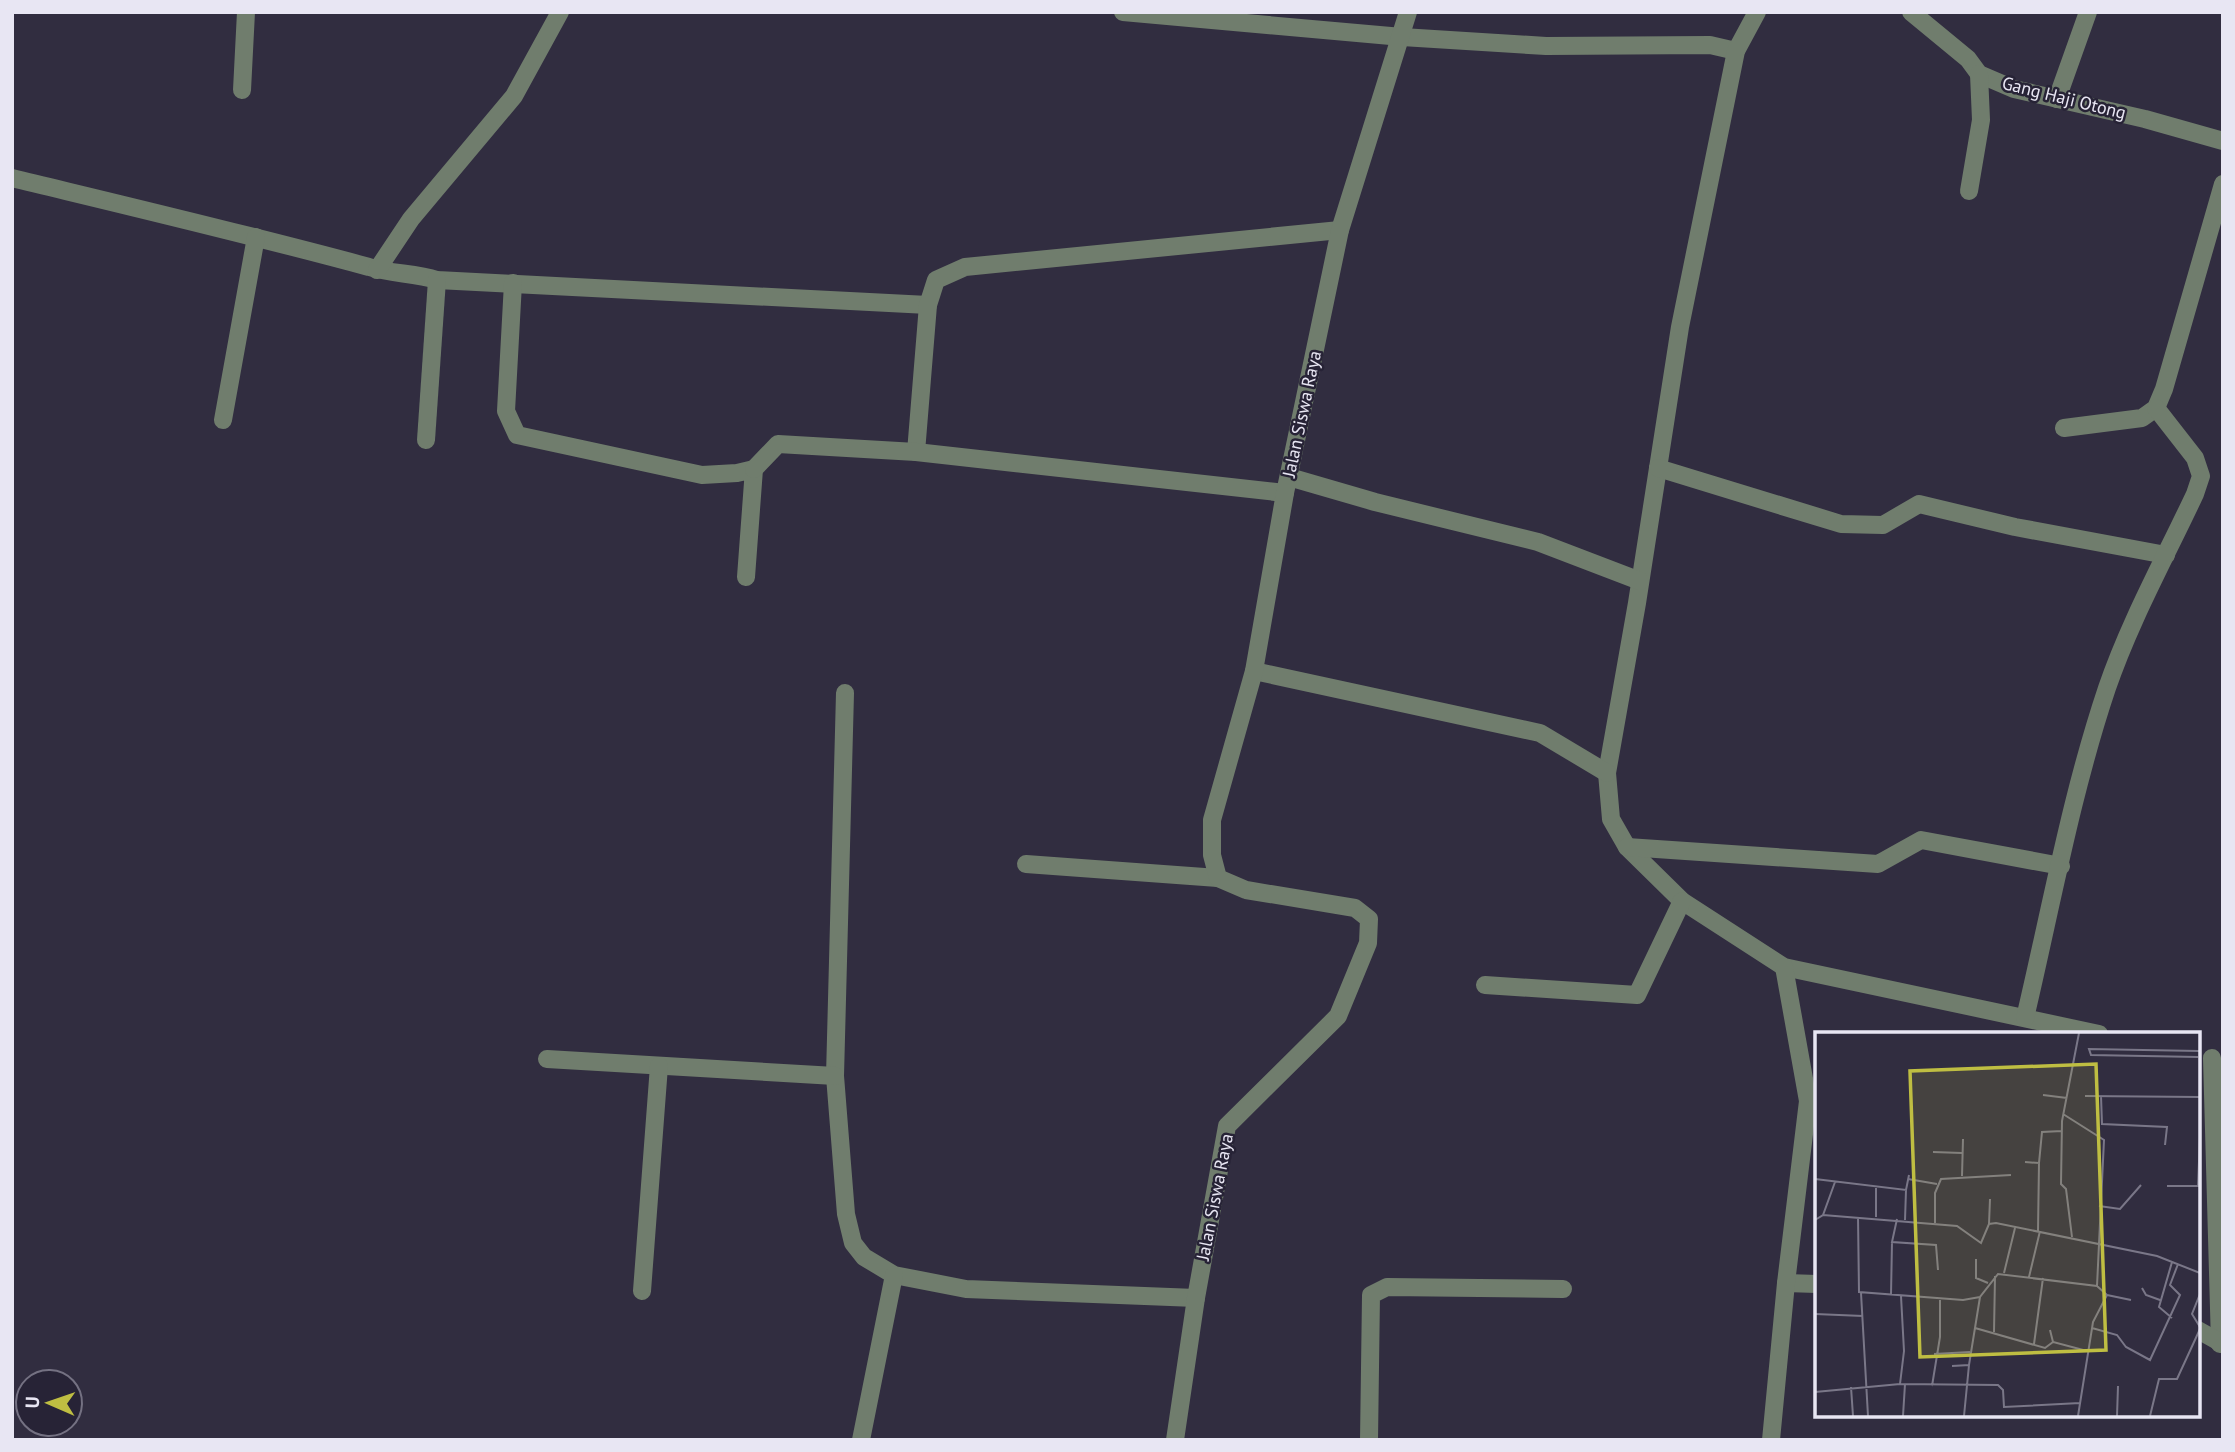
<svg xmlns="http://www.w3.org/2000/svg" width="2235" height="1452" font-family="'PT Sans',sans-serif">
	<style>
		.lines { fill: none; stroke-linecap: round; stroke-linejoin: round }
		.minor { stroke: #707d6d; stroke-width: 18 }
		.labels { text-anchor: middle; stroke-width: 5; stroke-linejoin: round; paint-order: stroke }
		.street-label { font-size: 18px; fill: #e8e6f3; stroke: #272336 }
		.inset-road { fill: none; stroke: #7a7788; stroke-width: 2 }
		.view { fill: #bfbe42; fill-opacity: 0.15; stroke: #bfbe42; stroke-width: 3.5 }
		.inset-edge { fill: none; stroke: #e8e6f3; stroke-width: 3.5 }
	</style>
	<rect width="100%" height="100%" fill="#312d40"/>
	<g class="lines">
		<g class="minor">
			<path d="M1123,12L1402,37L1546,46L1710,45L1736,51"/>
			<path d="M1757,12L1736,51L1680,327L1637,603L1607,773L1611,819L1627,847L1682,901L1784,967L2099,1034"/>
			<path d="M1911,12L1968,59L1979,74L2014,89L2145,119L2223,141"/>
			<path d="M242,90L246,12"/>
			<path d="M2057,99L2088,12"/>
			<path d="M12,178C132,207 251,235 369,267C392,274 415,273 437,280L928,305"/>
			<path d="M1969,191L1981,120L1979,74"/>
			<path d="M377,270L411,219L514,96L560,12"/>
			<path d="M513,283L506,411L517,435L702,475L737,473L754,469L746,577"/>
			<path d="M223,420L256,237"/>
			<path d="M2064,428L2142,418L2156,408L2164,389L2223,184"/>
			<path d="M426,440L437,280"/>
			<path d="M916,452L928,305L936,280L965,267L1340,230"/>
			<path d="M1658,468L1841,524L1883,525L1919,504L2015,527L2166,555"/>
			<path d="M754,469L778,444L916,452L1285,493"/>
			<path d="M1289,477L1375,502L1538,542L1640,581"/>
			<path d="M1254,671L1540,733L1607,773"/>
			<path d="M845,693L835,1076L846,1214L853,1243L864,1257L894,1275L966,1289L1196,1298"/>
			<path d="M1627,847L1878,864L1921,840L2061,866"/>
			<path d="M1026,864L1218,878"/>
			<path d="M1485,985L1637,995L1682,901"/>
			<path d="M2025,1018C2051,908 2071,795 2107,688C2130,621 2165,558 2195,494L2201,476L2195,458L2156,408"/>
			<path d="M2212,1058L2220,1344"/>
			<path d="M547,1059L835,1076"/>
			<path d="M1786,1283L1817,1284"/>
			<path d="M642,1291L659,1066"/>
			<path d="M2198,1330L2223,1344"/>
			<path d="M861,1440L894,1275"/>
			<path d="M1175,1440L1196,1298L1227,1126L1338,1016L1368,943L1369,919L1355,908L1246,890L1218,878L1212,855V820L1254,671L1285,493L1340,230L1408,12"/>
			<path d="M1369,1440L1371,1295L1387,1287L1563,1289"/>
			<path d="M1771,1440L1786,1283L1808,1101L1784,967"/>
		</g>
	</g>
	<g class="labels">
		<g class="street-label">
			<text transform="translate(2064 98) rotate(14)" y="6">Gang Haji Otong</text>
			<text transform="translate(1302 414) rotate(-78)" y="6">Jalan Siswa Raya</text>
			<text transform="translate(1215 1197) rotate(-79)" y="6">Jalan Siswa Raya</text>
		</g>
	</g>
	<g transform="translate(1815 1032)">
		<rect width="385" height="385" fill="#312d40"/>
		<path class="inset-road" d="M383,25L276,23L274,17L384,19M228,63L252,66M270,64L385,65M286,64L287,92L352,95L350,113M248,82L289,108L282,254M118,120L147,121M210,130L224,131L227,100L247,99M147,144L148,107M0,147L91,158L94,143M93,147L122,152M352,154H385M383,154L385,105M284,174L305,177L326,153M8,183L142,194L166,211L174,192L181,191L342,224L385,241M43,185L44,260L148,268L165,265M61,185V156M82,187L77,210L121,213L123,238M0,188L8,183L20,150M90,188L91,158M120,191V161L126,147L196,143M174,192L175,167M223,199L224,131M257,205L251,157L246,152L247,89L264,1M161,227V246L173,251M189,241L200,196M214,245L225,199M327,256L331,263L345,268M46,261L53,384M385,262L377,282L385,295M76,263L77,210M292,263L316,268M0,282L48,284M357,286L344,275L357,230M160,296L230,316L238,310M277,296L302,303L311,315L335,328L365,263L355,253L363,232M235,298L238,310L272,319M179,300L180,244M219,312L228,246M119,322L155,320M137,334L154,333L165,265L183,242L282,254L292,263L278,290L263,384M85,352L89,319L86,264M117,354L125,305V266M36,355L38,384M0,360L85,352L183,353L188,358L189,375L265,371M88,384L90,352M149,384L154,333M302,384L303,354M335,384L344,347H362L385,297"/>
		<path class="view" d="M281,32L291,318L105,325L95,39Z"/>
		<rect width="385" height="385" class="inset-edge"/>
	</g>
	<rect width="2235" height="1452" fill="none" stroke="#e8e6f3" stroke-width="28"/>
	<g transform="translate(49 1403) rotate(272)"><circle r="33" fill="#272336" stroke="#747182" stroke-width="2"/>
	<path d="M0-5L12 26L0 18L-12 26Z" fill="#bfbe42"/>
	<text y="-10" font-size="19" font-weight="bold" text-anchor="middle" fill="#e8e6f3">U</text>
	</g>
</svg>
